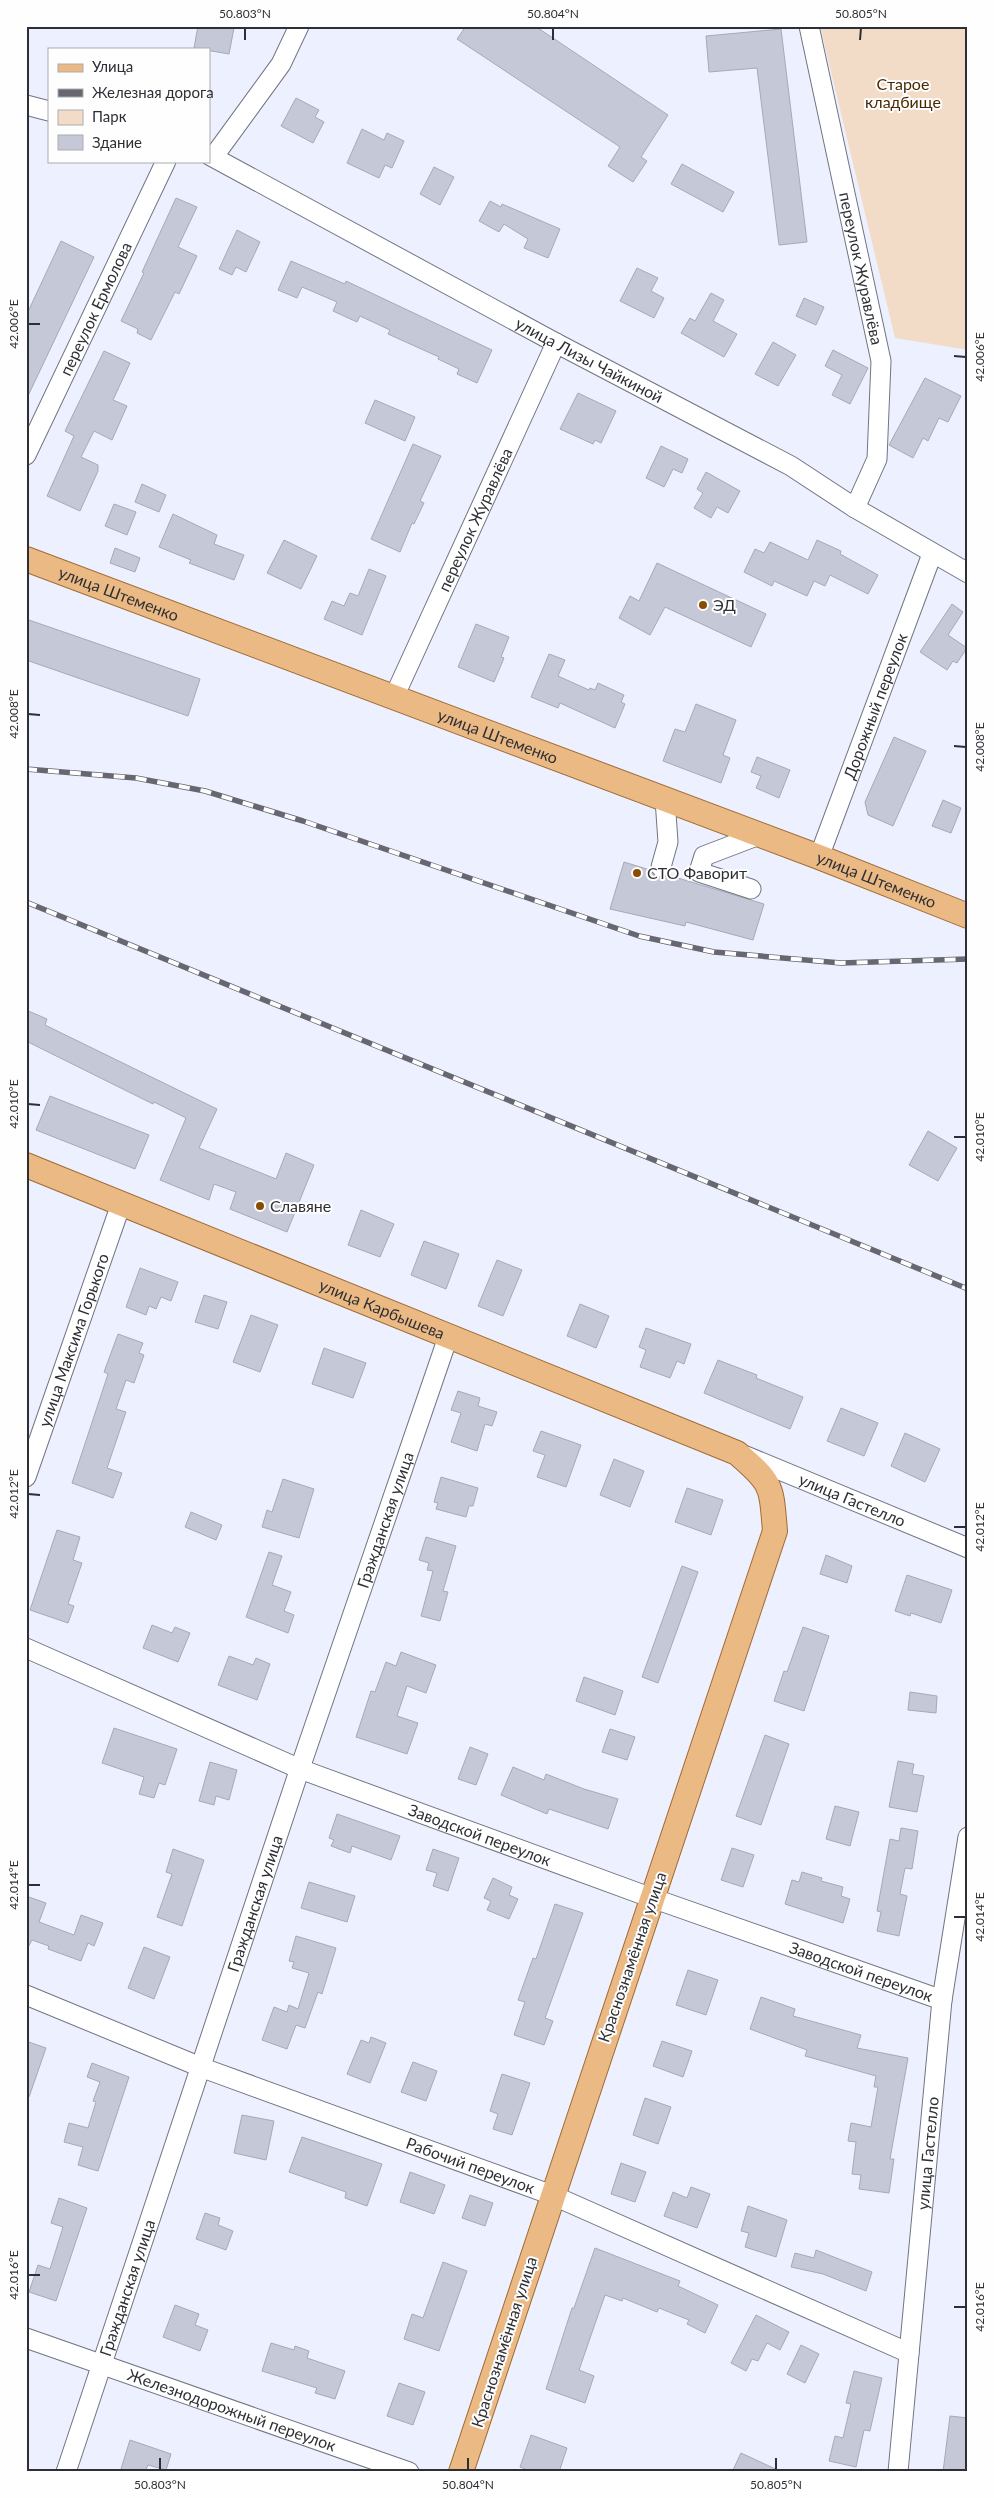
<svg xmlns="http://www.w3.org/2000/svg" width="994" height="2498" font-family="Lato,sans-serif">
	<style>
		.green { fill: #f3dcc7 }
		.building { fill: #c5c9d7; stroke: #a6aab7 }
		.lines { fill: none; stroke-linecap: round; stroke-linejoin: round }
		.minor-casing { stroke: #717581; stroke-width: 21 }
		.major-casing { stroke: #a06b33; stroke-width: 26 }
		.minor { stroke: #fff; stroke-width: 19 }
		.major { stroke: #ebba84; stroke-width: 24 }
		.rail-casing { stroke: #666770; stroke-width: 5.5 }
		.rail { stroke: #fefefe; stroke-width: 4; stroke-dasharray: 11; stroke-linecap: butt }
		.ticks { fill: none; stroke: #2e2f35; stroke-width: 2 }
		.poi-dot { fill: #874e02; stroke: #fefefe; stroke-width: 2 }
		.labels { text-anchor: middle; stroke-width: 4; stroke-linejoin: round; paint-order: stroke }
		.park-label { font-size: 16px; fill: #4a2902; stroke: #fefefe }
		.street-label { font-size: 16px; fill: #2e2f35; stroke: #fefefe }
		.poi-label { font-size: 16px; fill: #2e2f35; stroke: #fefefe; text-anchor: start }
		.neatline { fill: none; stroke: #2e2f35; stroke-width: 2 }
		.ticks-label { font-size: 12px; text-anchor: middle; fill: #2e2f35 }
	</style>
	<rect width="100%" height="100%" fill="#edf0ff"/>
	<path class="green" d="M820,26H968V350L895,338Z"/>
	<g class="building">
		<path d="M198,26L234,28L229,54L194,48Z"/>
		<path d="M466,26H535L668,115L641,157L647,161L633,182L608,166L620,147L457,39Z"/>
		<path d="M781,29L807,242L779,245L757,68L709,72L706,36Z"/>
		<path d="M296,98L319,110L315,117L324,122L313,143L281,126Z"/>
		<path d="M362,129L384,140L387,133L404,141L392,168L385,165L379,178L347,163Z"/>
		<path d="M682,164L734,192L723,212L671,184Z"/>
		<path d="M434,167L454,177L440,205L420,194Z"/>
		<path d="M176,198L197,207L178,247L197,256L179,294L175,292L151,340L137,333L138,329L121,321L144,273L142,272Z"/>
		<path d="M490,201L501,207L502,204L560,229L548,258L524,248L528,239L504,224L499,232L479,221Z"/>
		<path d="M237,230L260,242L246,272L236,267L232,275L219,269Z"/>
		<path d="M61,241L94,257L26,400V316Z"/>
		<path d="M291,261L345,284L346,281L492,350L477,383L457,374L459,369L438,359L439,357L388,334L390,330L360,316L357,322L333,311L337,302L302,287L297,298L278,290Z"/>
		<path d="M637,268L658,278L651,291L664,298L654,318L620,301Z"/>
		<path d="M711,293L724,300L713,321L737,334L724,357L681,333L690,318L695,321Z"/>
		<path d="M804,298L824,307L816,325L796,316Z"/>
		<path d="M773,342L796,355L778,386L755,374Z"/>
		<path d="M833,350L868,368L850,404L832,395L842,375L825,366Z"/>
		<path d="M104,351L130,363L113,400L127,406L112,440L94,431L81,457L98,465V471L80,511L47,496L74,436L65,431Z"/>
		<path d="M925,378L961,396L948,422L939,418L928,441L923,438L913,458L889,445Z"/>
		<path d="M578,393L616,411L601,443L595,440L593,444L560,429Z"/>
		<path d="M375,400L415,417L405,441L365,423Z"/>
		<path d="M413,444L441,456L420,501L424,503L414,524L412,523L400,552L371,539Z"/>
		<path d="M661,446L688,459L682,473L673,469L664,487L646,478Z"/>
		<path d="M706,472L740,491L728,513L717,507L711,518L694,508L703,493L697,489Z"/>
		<path d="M142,484L166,495L159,512L135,502Z"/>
		<path d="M114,504L136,512L127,535L105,526Z"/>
		<path d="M173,514L217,535L214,544L244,555L234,580L189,563L191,560L159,547Z"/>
		<path d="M284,540L317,556L301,589L267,573Z"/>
		<path d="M817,540L841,551L840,554L878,575L868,594L830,575L825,586L814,581L807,596L774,581L772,586L744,572L755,549L764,553L770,542L808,560Z"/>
		<path d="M115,548L140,558L135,572L110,563Z"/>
		<path d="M657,563L766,614L751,647L665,607L650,635L619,618L630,596L639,601Z"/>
		<path d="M369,569L386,576L362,635L324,619L332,601L344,606L350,593L358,596Z"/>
		<path d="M952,604L963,612L948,635L967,648L957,663L953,661L947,670L920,652Z"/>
		<path d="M26,619L200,679L188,716L26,660Z"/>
		<path d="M476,624L509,637L501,657L504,658L494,682L458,667Z"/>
		<path d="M549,654L565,660L558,676L589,690L590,688L595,690L598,683L624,695L621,702L625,704L615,728L560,703L558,708L531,697Z"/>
		<path d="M696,704L736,720L723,755L730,758L721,783L663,761L675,729L685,732Z"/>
		<path d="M894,737L926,751L893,826L868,815L865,802Z"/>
		<path d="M757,757L790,770L779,798L756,788L761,776L751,772Z"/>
		<path d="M943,800L961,808L951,833L932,826Z"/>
		<path d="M624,862L650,870L658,878L668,875L764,904L753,940L686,922L685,926L610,909Z"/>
		<path d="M26,1010L47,1019L45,1025L217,1109L199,1148L276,1179L286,1153L314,1165L287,1232L230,1209L236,1192L214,1184L209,1200L160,1180L186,1118L154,1102L153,1104L26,1041Z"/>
		<path d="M50,1096L149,1135L135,1169L36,1130Z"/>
		<path d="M928,1131L957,1148L938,1181L909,1165Z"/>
		<path d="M361,1210L394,1224L380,1257L348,1245Z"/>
		<path d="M424,1241L459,1254L446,1289L411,1275Z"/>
		<path d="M497,1260L522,1270L503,1316L478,1306Z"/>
		<path d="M140,1268L178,1282L171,1301L161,1297L156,1309L149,1306L146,1315L126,1307Z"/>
		<path d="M204,1295L227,1302L218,1329L195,1322Z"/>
		<path d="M580,1304L609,1316L596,1348L567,1336Z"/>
		<path d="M251,1315L278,1325L260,1372L233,1362Z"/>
		<path d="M646,1328L691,1344L684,1364L677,1361L670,1378L640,1367L646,1350L639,1347Z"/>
		<path d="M118,1334L143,1343L139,1353L144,1355L134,1383L126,1380L116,1409L126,1412L107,1468L122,1473L113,1498L72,1483L108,1374L104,1372Z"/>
		<path d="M324,1348L366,1363L353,1398L312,1384Z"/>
		<path d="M718,1360L757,1375L756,1378L803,1397L790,1429L704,1393Z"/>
		<path d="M458,1391L480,1398L478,1406L497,1412L492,1426L485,1424L477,1451L451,1442L461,1413L451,1410Z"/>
		<path d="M841,1408L878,1423L864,1456L827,1441Z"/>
		<path d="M541,1431L581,1445L566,1487L537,1477L545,1455L533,1451Z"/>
		<path d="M905,1433L940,1449L925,1482L891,1466Z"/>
		<path d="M614,1459L644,1471L630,1507L600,1495Z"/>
		<path d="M441,1477L478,1488L473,1506H469L466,1517L436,1509L438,1503L434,1502Z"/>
		<path d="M283,1479L314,1489L299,1538L262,1527L267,1510L272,1512Z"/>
		<path d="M687,1488L723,1500L711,1535L675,1522Z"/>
		<path d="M191,1512L222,1525L216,1540L185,1527Z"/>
		<path d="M57,1530L80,1537L73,1560L82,1563L68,1604L74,1606L68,1623L30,1610Z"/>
		<path d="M426,1537L456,1546L443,1591L448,1592L440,1621L421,1616L433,1571L427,1570L429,1563L419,1560Z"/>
		<path d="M269,1552L282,1556L272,1585L291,1592L284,1611L294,1615L288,1633L246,1617Z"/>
		<path d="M826,1555L852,1566L847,1583L820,1574Z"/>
		<path d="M682,1566L698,1572L658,1683L642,1677Z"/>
		<path d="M907,1575L952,1590L941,1623L911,1613L910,1616L895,1611Z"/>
		<path d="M152,1625L172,1633L175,1627L190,1633L178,1662L143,1648Z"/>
		<path d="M803,1627L829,1636L804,1711L774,1701L784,1671L787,1672Z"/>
		<path d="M401,1652L436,1665L426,1693L407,1686L397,1716L418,1723L407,1754L356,1737L371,1691L375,1692L386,1662L396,1666Z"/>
		<path d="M229,1656L253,1665L256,1658L270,1664L257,1700L218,1685Z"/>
		<path d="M584,1677L623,1691L615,1715L576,1701Z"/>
		<path d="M910,1692L937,1696L936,1713L908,1710Z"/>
		<path d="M114,1728L177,1749L165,1785L159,1783L154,1798L139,1794L144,1777L102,1763Z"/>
		<path d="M610,1729L635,1737L627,1760L602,1752Z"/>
		<path d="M765,1735L789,1744L761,1825L736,1816Z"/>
		<path d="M470,1747L488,1754L476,1785L458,1779Z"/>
		<path d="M898,1761L914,1764L912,1774L924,1776L917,1812L889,1807Z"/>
		<path d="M210,1762L237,1770L229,1800L216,1796L214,1805L199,1801Z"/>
		<path d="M513,1767L544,1780L546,1774L584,1789L618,1799L608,1829L549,1809L547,1814L501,1795Z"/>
		<path d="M835,1806L859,1812L850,1846L826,1839Z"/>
		<path d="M337,1814L400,1836L391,1860L352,1846L350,1853L331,1846L334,1840L329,1838Z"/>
		<path d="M901,1828L918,1831L912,1869L905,1868L900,1894L907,1896L899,1936L877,1931L881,1912L877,1911L890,1839L899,1841Z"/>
		<path d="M732,1848L754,1855L743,1887L721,1880Z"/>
		<path d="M173,1849L204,1860L182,1926L157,1917L172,1874L166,1872Z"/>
		<path d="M433,1849L459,1858L448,1891L433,1886L437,1873L426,1870Z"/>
		<path d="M802,1872L822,1878L821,1881L843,1887L841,1896L850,1899L843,1923L785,1904L792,1880L799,1882Z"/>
		<path d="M493,1878L512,1887L509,1895L518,1899L509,1919L487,1910L491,1901L484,1898Z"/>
		<path d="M309,1882L355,1896L347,1922L301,1908Z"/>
		<path d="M26,1896L46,1903L39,1922L74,1935L81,1915L103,1923L94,1946L88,1943L81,1961L48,1949L49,1946L32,1940L26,1951Z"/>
		<path d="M555,1904L583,1913L545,2018L553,2021L544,2045L514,2035L525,2002L518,2000L533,1958L536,1959Z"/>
		<path d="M296,1936L336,1948L322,1994L318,1992L305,2028L296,2025L287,2049L262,2040L274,2007L287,2012L289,2005L298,2009L309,1973L292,1968L294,1962L289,1961Z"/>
		<path d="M144,1947L170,1957L154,1999L128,1988Z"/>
		<path d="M688,1970L718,1980L706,2015L676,2005Z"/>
		<path d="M761,1997L795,2009L793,2016L861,2035L857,2048L908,2058L890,2159H894L889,2193L859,2189L861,2175L852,2174L856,2142L848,2141L851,2123L871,2127L878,2087H874L876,2076L805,2056L807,2050L750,2029Z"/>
		<path d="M371,2037L386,2043L370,2083L347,2074L361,2040L369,2043Z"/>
		<path d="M26,2041L46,2048L29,2097H26Z"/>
		<path d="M662,2041L692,2051L683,2077L653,2066Z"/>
		<path d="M413,2062L437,2071L426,2101L401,2092Z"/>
		<path d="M92,2063L129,2077L98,2171L78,2165L83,2147L64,2142L69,2123L88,2128L96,2102L93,2101L100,2082L87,2077Z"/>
		<path d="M502,2074L530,2083L512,2135L493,2129L498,2114L490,2111Z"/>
		<path d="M645,2098L671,2107L658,2144L633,2135Z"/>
		<path d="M242,2115L274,2121L266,2160L234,2153Z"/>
		<path d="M302,2137L382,2164L367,2206L345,2198L346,2192L289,2172Z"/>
		<path d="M621,2163L646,2172L635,2202L611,2194Z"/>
		<path d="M410,2172L445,2185L434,2214L400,2202Z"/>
		<path d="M691,2187L710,2194L697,2228L664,2216L673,2192L687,2198Z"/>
		<path d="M470,2195L493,2203L485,2226L462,2218Z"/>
		<path d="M59,2198L87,2208L56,2301L29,2292L38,2265L50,2269L63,2227L51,2223Z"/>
		<path d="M748,2206L787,2220L776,2257L745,2247L749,2233L741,2231Z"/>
		<path d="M205,2213L220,2218L218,2225L233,2231L226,2250L196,2239Z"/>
		<path d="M595,2248L680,2281L678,2286L718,2305L705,2333L687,2324L689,2320L659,2308L657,2312L623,2298L622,2301L605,2295L579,2370L594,2376L585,2403L546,2389L572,2308H574Z"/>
		<path d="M816,2250L872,2272L866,2291L823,2274L791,2267L795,2253L814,2258Z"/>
		<path d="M443,2262L467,2271L439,2351L404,2339L412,2314L423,2318Z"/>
		<path d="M175,2305L199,2314L195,2325L208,2330L200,2351L163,2337Z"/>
		<path d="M756,2315L789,2332L780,2350L767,2343L758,2361L752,2359L746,2371L731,2363Z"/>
		<path d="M271,2343L294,2350L295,2346L309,2351L307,2358L345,2371L335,2399L315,2393L317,2388L262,2371Z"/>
		<path d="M801,2345L819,2354L805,2383L787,2374Z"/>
		<path d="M854,2371L882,2378L870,2431L864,2430L856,2467L829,2461L835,2436L843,2438L851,2404L846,2403Z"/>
		<path d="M399,2383L425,2392L413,2425L387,2416Z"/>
		<path d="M950,2416L968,2418V2472H943Z"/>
		<path d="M531,2435L567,2448L559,2472H533L520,2467Z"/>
		<path d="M130,2440L171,2454L166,2470L148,2465L145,2472H120Z"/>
		<path d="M741,2453L782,2472H732Z"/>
	</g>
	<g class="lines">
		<g class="minor-casing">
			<g id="minor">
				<path id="s1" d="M809,26L881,361L877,459L855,508"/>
				<path d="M26,105L49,111"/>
				<path id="s2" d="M209,155L556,343L791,466L855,508L968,573"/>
				<path d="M214,156L281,64L299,26"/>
				<path id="s3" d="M26,455L166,161"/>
				<path id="s4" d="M394,697L556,343"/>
				<path id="s5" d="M819,857L932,554"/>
				<path d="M661,867L668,842L665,799"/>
				<path d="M751,889L699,872L704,856L759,835"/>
				<path id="s6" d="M746,1456L968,1548"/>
				<path id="s7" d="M26,1477L121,1204"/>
				<path id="s8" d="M26,1648L300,1769L652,1898L942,2000"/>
				<path id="s9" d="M26,1995L203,2068L552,2195L909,2353"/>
				<path id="s10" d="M26,2338L409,2472"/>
				<path id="s11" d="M66,2472L299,1771L448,1337"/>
				<path id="s12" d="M898,2472L942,2000L968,1837"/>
			</g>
		</g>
		<g class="major-casing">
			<g id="major">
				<path id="s13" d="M26,559L819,857L968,916"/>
				<path id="s14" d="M26,1165L737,1453C773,1484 771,1485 775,1531L461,2472"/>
			</g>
		</g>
		<use href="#minor" class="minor"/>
		<use href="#major" class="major"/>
		<g class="rail-casing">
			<g id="rail">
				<path d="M26,769L136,778L205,791L303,821L639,936L714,952L841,963L968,959"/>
				<path d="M26,902L968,1289"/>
			</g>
		</g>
		<use href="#rail" class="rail"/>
	</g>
	<path class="ticks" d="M245,40V28M553,40V28M860,40L861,28M28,324H40M954,356L966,357M28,714L40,715M954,746L966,747M28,1104L40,1105M954,1137H966M28,1494L40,1495M954,1527H966M28,1885H40M954,1917H966M28,2275H40M954,2307H966M160,2470V2458M468,2470V2458M776,2470V2458"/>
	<g class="poi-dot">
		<circle cx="703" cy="605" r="5"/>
		<circle cx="637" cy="873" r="5"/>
		<circle cx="260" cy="1206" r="5"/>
	</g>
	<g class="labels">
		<g class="park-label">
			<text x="903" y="90">Старое<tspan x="903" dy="18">кладбище</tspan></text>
		</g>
		<g class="street-label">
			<text dy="6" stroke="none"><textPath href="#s1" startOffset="248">переулок Журавлёва</textPath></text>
			<text dy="6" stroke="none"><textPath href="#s3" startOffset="162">переулок Ермолова</textPath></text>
			<text dy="6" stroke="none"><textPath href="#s2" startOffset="432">улица Лизы Чайкиной</textPath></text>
			<text dy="6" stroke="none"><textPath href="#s4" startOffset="195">переулок Журавлёва</textPath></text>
			<text dy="6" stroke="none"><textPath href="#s13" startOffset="99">улица Штеменко</textPath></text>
			<text dy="6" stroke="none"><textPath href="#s5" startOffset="161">Дорожный переулок</textPath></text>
			<text dy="6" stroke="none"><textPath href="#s13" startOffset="504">улица Штеменко</textPath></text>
			<text dy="6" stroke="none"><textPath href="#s13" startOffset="909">улица Штеменко</textPath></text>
			<text dy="6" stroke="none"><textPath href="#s14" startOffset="384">улица Карбышева</textPath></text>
			<text dy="6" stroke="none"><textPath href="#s7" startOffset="145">улица Максима Горького</textPath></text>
			<text dy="6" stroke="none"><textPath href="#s6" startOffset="115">улица Гастелло</textPath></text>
			<text dy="6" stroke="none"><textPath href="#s11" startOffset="1004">Гражданская улица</textPath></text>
			<text dy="6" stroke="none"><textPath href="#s8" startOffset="491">Заводской переулок</textPath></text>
			<text dy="6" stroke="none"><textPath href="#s11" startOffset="599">Гражданская улица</textPath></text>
			<text transform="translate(632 1957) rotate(-71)" y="6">Краснознамённая улица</text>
			<text dy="6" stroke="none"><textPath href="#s8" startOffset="896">Заводской переулок</textPath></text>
			<text dy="6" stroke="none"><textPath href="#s12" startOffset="320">улица Гастелло</textPath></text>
			<text dy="6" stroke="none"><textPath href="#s9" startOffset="476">Рабочий переулок</textPath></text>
			<text dy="6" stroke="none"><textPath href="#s11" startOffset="194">Гражданская улица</textPath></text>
			<text transform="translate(504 2342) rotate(-72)" y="6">Краснознамённая улица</text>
			<text dy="6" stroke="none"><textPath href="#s10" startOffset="218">Железнодорожный переулок</textPath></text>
		</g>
		<g class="poi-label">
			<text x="713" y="611">ЭД</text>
			<text x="647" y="879">СТО Фаворит</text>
			<text x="270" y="1212">Славяне</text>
		</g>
	</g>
	<rect width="994" height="2498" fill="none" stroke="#fefefe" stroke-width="55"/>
	<rect x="48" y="48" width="162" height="115" fill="#fefefe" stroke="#ababae"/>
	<rect x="58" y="64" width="25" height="8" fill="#ebba84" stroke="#ababae"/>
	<text x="92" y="72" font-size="15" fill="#2e2f35">Улица</text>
	<rect x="58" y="89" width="25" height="8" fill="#666770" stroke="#ababae"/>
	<text x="92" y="98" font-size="15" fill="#2e2f35">Железная дорога</text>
	<rect x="58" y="110" width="25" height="15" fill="#f3dcc7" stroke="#ababae"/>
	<text x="92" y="122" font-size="15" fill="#2e2f35">Парк</text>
	<rect x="58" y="135" width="25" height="15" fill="#c5c9d7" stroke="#ababae"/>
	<text x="92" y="148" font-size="15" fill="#2e2f35">Здание</text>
	<rect x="28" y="28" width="938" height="2442" class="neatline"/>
	<g class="ticks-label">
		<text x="245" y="18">50.803°N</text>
		<text x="553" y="18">50.804°N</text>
		<text x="861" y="18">50.805°N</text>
		<text transform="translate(14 324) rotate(-90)" y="4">42.006°E</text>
		<text transform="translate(980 357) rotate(-90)" y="4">42.006°E</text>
		<text transform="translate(14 714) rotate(-90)" y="4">42.008°E</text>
		<text transform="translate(980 747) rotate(-90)" y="4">42.008°E</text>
		<text transform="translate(14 1104) rotate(-90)" y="4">42.010°E</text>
		<text transform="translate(980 1137) rotate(-90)" y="4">42.010°E</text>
		<text transform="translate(14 1494) rotate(-90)" y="4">42.012°E</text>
		<text transform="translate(980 1527) rotate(-90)" y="4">42.012°E</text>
		<text transform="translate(14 1885) rotate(-90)" y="4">42.014°E</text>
		<text transform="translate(980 1917) rotate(-90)" y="4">42.014°E</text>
		<text transform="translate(14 2275) rotate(-90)" y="4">42.016°E</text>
		<text transform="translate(980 2307) rotate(-90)" y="4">42.016°E</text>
		<text x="160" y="2489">50.803°N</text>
		<text x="468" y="2489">50.804°N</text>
		<text x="776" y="2489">50.805°N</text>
	</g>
</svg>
